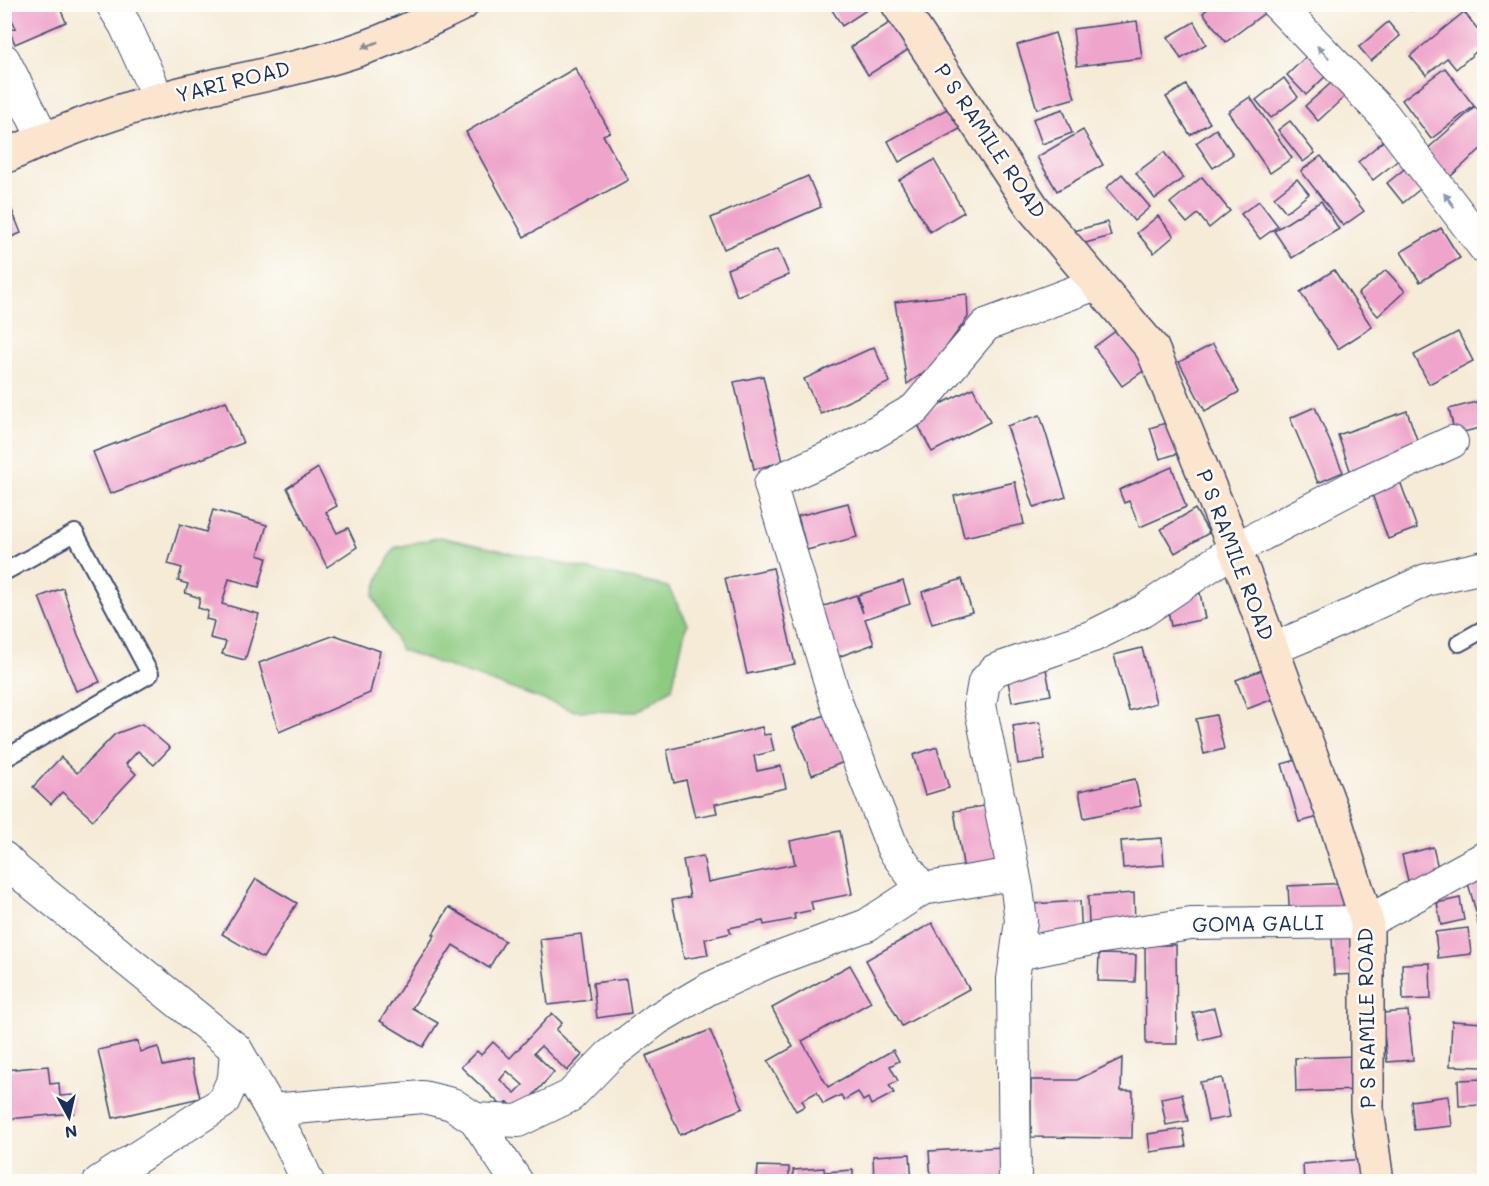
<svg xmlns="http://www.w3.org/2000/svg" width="1489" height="1186" font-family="Mali,sans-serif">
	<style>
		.green { fill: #8dcb81; stroke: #547d70; stroke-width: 1.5 }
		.building { fill: #efa5cb; fill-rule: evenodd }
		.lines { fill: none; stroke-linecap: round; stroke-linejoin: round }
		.lane-casing { stroke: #3c4b70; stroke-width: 20 }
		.street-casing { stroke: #3c4b70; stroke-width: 34 }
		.secondary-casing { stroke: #3c4b70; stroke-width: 36 }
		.lane { stroke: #fff; stroke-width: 16 }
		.street { stroke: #fff; stroke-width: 32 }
		.secondary { stroke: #fce5cf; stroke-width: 33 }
		.oneway { fill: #8c8a96 }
		.oneway2 { fill: #8d97ae }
		.labels { text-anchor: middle; stroke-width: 5; stroke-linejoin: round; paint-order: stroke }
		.street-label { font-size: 21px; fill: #1b2f5e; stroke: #fdfcf7 }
	</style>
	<rect width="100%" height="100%" fill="#fdfcf7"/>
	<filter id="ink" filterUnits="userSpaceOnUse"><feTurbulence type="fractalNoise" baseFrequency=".0167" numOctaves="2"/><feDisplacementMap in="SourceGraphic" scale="12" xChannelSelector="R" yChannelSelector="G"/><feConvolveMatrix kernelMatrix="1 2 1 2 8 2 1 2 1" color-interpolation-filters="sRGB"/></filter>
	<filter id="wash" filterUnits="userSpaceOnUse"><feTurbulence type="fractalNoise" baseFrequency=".008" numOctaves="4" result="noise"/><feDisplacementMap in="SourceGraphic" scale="24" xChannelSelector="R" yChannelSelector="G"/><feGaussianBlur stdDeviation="1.35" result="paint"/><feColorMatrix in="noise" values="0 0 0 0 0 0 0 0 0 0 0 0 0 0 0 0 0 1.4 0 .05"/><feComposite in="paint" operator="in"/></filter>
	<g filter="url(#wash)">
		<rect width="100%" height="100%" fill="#f5ebd7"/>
		<path class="green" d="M440,537L668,587L688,624L685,630L672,688L636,712L575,711L401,650L373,596L380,575L394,548Z"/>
		<g id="blocks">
			<g class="building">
				<path d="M4,4H58L66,22L15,44L9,30L16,28L12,20L4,23Z"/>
				<path d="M840,4H876L842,26L832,10Z"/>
				<path d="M1213,4H1268L1271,8L1226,42L1203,13Z"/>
				<path d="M1406,4H1419L1411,11Z"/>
				<path d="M1464,12L1484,37V45L1456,69L1447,58L1426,75L1410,56Z"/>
				<path d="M899,17L916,45L868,75L851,47Z"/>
				<path d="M1137,21L1142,58L1077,66L1073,29Z"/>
				<path d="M1194,22L1206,44L1181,59L1168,37Z"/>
				<path d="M1388,22L1400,36L1371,61L1359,47Z"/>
				<path d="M1055,33L1075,98L1037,109L1017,45Z"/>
				<path d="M1313,50L1332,70L1306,95L1287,75Z"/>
				<path d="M575,68L610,132L603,135L628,180L524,237L466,132Z"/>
				<path d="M1445,68L1474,106L1431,139L1402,100Z"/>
				<path d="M1339,76L1352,90L1318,121L1305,106Z"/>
				<path d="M1284,78L1298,97L1271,118L1256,100Z"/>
				<path d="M1186,85L1210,123L1190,135L1166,97Z"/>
				<path d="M1250,97L1292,158L1270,173L1228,112Z"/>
				<path d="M958,103L969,124L899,162L888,141Z"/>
				<path d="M1475,107L1484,118V146L1450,177L1426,150Z"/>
				<path d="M1063,109L1072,133L1042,144L1033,119Z"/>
				<path d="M1290,121L1315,153L1303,162L1278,130Z"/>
				<path d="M1216,129L1233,154L1213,168L1196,143Z"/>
				<path d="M1083,130L1103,165L1057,191L1037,157Z"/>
				<path d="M1393,133L1409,152L1373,180L1358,162Z"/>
				<path d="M1164,152L1183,178L1155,199L1136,173Z"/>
				<path d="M1321,156L1364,211L1343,226L1301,171Z"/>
				<path d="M934,160L964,212L930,232L899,180Z"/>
				<path d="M1413,162L1429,182L1403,203L1387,183Z"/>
				<path d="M1122,174L1150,207L1134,221L1106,188Z"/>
				<path d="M808,176L821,207L724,249L711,218Z"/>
				<path d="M1202,177L1230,211L1209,228L1198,214L1187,223L1170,203Z"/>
				<path d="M1297,179L1309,194L1286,212L1274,197Z"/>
				<path d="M4,190L21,233L4,240Z"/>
				<path d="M1259,201L1278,226L1260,239L1241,214Z"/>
				<path d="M1321,201L1339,229L1292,258L1274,231Z"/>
				<path d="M1158,216L1174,236L1154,253L1137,233Z"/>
				<path d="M1107,222L1111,236L1067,248L1063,234Z"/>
				<path d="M1441,228L1460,258L1420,282L1401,252Z"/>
				<path d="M778,249L789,275L737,296L727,269Z"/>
				<path d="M1334,270L1372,327L1338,349L1300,292Z"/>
				<path d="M1386,270L1405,291L1378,316L1358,294Z"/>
				<path d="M967,294L968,317L932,367L907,384L895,302Z"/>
				<path d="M1124,325L1153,364L1122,386L1094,347Z"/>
				<path d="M1458,332L1473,361L1429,384L1414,355Z"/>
				<path d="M1213,344L1239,392L1205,411L1179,362Z"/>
				<path d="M874,347L890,382L821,414L804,379Z"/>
				<path d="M763,376L783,462L754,469L734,382Z"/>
				<path d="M973,388L990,422L932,452L914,417Z"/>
				<path d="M1484,400V427L1455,434L1449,409Z"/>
				<path d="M226,401L243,443L110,494L93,452Z"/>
				<path d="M1315,407L1343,472L1318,483L1290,418Z"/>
				<path d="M1407,411L1421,451L1352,476L1338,435Z"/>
				<path d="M1040,415L1066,497L1034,507L1007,426Z"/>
				<path d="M1172,421L1182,452L1160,459L1150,428Z"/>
				<path d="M1172,467L1186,507L1140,527L1129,501L1124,503L1119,490Z"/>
				<path d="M318,468L337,506L326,512L337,533L348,528L357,547L327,567L287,488Z"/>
				<path d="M1397,473L1417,528L1388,539L1368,483Z"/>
				<path d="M1015,482L1024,524L964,537L954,496Z"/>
				<path d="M848,503L857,537L807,550L798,516Z"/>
				<path d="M1195,509L1209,533L1175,553L1161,529Z"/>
				<path d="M213,510L267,525L258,555L267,558L259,587L229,579L222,604L259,614L245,660L222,654L226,642L210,638L214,621L206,619L208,611L198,608L200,598L185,593L188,584L178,581L182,568L168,564L180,524L206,532Z"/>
				<path d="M773,568L795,664L747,674L725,578Z"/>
				<path d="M962,579L972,612L932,624L922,592Z"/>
				<path d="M903,581L910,604L865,619L874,644L835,658L816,609L856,595L863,613L858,595Z"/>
				<path d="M63,588L78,635L100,682L76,691L39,597Z"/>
				<path d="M1200,593L1205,619L1171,626L1166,600Z"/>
				<path d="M335,635L380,651L370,693L279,732L259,663Z"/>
				<path d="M1142,648L1156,703L1129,711L1114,655Z"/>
				<path d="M1267,668L1278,697L1247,709L1236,680Z"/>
				<path d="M1046,669L1051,695L1012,702L1007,676Z"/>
				<path d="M827,714L846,761L812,775L793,728Z"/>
				<path d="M1216,715L1224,749L1204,754L1196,719Z"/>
				<path d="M1040,722L1045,760L1018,764L1013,726Z"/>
				<path d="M142,724L170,748L154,765L138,751L126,764L136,774L93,820L62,792L51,804L33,787L61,757L77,773L115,734Z"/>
				<path d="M762,727L764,735L770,734L774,751L754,756L757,771L781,766L786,788L715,804L717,813L695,817L686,780L674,783L667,750Z"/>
				<path d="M937,747L949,788L925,795L913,755Z"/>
				<path d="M1307,757L1323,816L1299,822L1282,764Z"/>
				<path d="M1135,779L1141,806L1084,818L1079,791Z"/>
				<path d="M996,804L1007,868L965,876L954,811Z"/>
				<path d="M840,831L852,894L811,902L813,910L794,914L795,919L764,925L763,921L729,928L731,933L705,939L708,955L684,959L672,900L690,897L683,860L703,856L708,882L795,864L790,841Z"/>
				<path d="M1162,838L1164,865L1123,868L1121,841Z"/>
				<path d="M1433,847L1440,877L1409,885L1402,855Z"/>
				<path d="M1484,878V909L1476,912L1468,883Z"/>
				<path d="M256,879L297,903L263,958L222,934Z"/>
				<path d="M1347,883L1349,919L1290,922L1288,886Z"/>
				<path d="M1134,893L1135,925L1089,927L1088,896Z"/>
				<path d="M1460,898L1464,920L1441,925L1437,903Z"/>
				<path d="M1080,901L1082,937L1034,941L1032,904Z"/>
				<path d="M449,907L505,941L489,968L453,945L412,1008L438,1023L423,1047L380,1021L435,935L433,934Z"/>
				<path d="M1484,914V949L1476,916Z"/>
				<path d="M932,923L969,989L902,1026L866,960Z"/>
				<path d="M1468,928L1471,954L1438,958L1435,932Z"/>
				<path d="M581,934L590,1000L548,1005L540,939Z"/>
				<path d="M1359,936L1360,974L1334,975L1332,937Z"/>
				<path d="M1145,945H1176L1177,1044H1146Z"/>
				<path d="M1099,954L1136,955L1135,982L1098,981Z"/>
				<path d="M1430,963L1431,999L1403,1000L1402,964Z"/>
				<path d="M850,965L871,1002L802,1041L828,1087L893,1050L899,1061L890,1066L898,1081L889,1085L894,1093L871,1105L868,1098L863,1101L858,1092L844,1100L841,1095L823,1104L817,1092L802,1100L805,1106L796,1111L768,1061L793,1047L772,1008Z"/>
				<path d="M626,979L631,1013L597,1018L593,983Z"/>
				<path d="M1214,1008L1221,1035L1200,1040L1193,1013Z"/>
				<path d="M1408,1011L1413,1060L1387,1062L1382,1013Z"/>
				<path d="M552,1013L562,1023L556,1030L582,1055L567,1071L541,1046L534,1053L554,1072L518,1112L508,1102L503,1107L461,1067L477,1051L481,1055L493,1042L510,1058ZM507,1071L523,1085L515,1093L500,1080Z"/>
				<path d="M1452,1021L1484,1023V1067L1450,1066Z"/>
				<path d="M710,1030L743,1108L680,1135L646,1056Z"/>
				<path d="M138,1041L140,1052L158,1047L163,1066L191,1060L200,1098L113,1118L98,1050Z"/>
				<path d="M1357,1056L1358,1090L1296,1092L1295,1058Z"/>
				<path d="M1122,1058L1121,1091H1133L1132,1138L1031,1137V1080H1077Z"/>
				<path d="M48,1066L50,1084L59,1083L60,1096L73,1095L74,1113L8,1119L4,1070Z"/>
				<path d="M1222,1078L1230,1117L1208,1121L1200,1082Z"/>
				<path d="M1484,1079V1105L1459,1106L1458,1080Z"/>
				<path d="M1182,1094L1188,1121L1166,1125L1161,1098Z"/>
				<path d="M1448,1096L1452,1126L1414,1130L1411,1101Z"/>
				<path d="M1183,1129L1186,1147L1150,1152L1148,1134Z"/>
				<path d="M1003,1147L1005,1182H931L929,1151Z"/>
				<path d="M910,1154L912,1182H874L873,1156Z"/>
				<path d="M1364,1159L1366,1182H1304L1303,1164Z"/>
				<path d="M758,1166L789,1167V1182H757Z"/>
				<path d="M824,1168L825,1182H794L793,1170Z"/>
				<path d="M853,1170V1182H827L826,1172Z"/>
			</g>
		</g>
	</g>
	<g filter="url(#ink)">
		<use href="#blocks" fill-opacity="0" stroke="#3c4b70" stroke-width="1.5"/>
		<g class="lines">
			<g class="lane-casing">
				<g id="lane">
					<path d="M1459,643L1484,629"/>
					<path d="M4,759L150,674L75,533L8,570"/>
				</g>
			</g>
			<g class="street-casing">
				<g id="street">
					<path d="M112,4L125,25L151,82"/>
					<path d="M1277,4L1383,114L1484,247"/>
					<path d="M4,60L44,139"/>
					<path d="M1272,649L1327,626L1426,580L1484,567"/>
					<path d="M4,858L17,871L236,1049L290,1143L308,1182"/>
					<path d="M1014,874L922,889L893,849L836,702L770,484L843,451L915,409L986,325L1096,284"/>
					<path d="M1017,954L1096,938L1191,924L1367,922L1484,858"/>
					<path d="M271,1110L423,1097L452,1104L475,1119L517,1182"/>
					<path d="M475,1119L518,1121L570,1096L609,1056L657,1019L708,989L768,962L867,925L922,889"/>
					<path d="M99,1182L223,1102L234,1078L236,1049"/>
					<path d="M1015,1182L1013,979L1021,921L1017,889L980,705L984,682L995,670L1093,636L1143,611L1235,549L1353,487L1452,442"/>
				</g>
			</g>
			<g class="secondary-casing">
				<g id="secondary">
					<path d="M898,4L1033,208L1152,348L1235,549L1335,820L1367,922V1109L1377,1182"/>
					<path d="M4,157C61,131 120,109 180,94C241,79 307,68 366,47C398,36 430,19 462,4"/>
				</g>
			</g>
			<use href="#lane" class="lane"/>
			<use href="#street" class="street"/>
			<use href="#secondary" class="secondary"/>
		</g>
		<defs><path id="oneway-solid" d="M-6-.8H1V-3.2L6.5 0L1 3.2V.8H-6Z" transform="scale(1.5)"/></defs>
		<use class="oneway" href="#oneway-solid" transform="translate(370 45) rotate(158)"/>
		<g class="oneway2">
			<use href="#oneway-solid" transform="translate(1323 52) rotate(-134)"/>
			<use href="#oneway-solid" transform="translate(1449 200) rotate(-127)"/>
		</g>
	</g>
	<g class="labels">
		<g class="street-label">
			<text transform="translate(233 82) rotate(-14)" y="7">YARI ROAD</text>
			<text transform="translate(990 141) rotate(56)" y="7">P S RAMILE ROAD</text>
			<text transform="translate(1235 555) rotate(69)" y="7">P S RAMILE ROAD</text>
			<text transform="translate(1258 924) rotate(-1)" y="7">GOMA GALLI</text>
			<text transform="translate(1367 1018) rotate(-91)" y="7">P S RAMILE ROAD</text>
		</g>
	</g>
	<rect width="1489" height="1186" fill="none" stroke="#fdfcf7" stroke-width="24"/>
	<g transform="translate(69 1117) rotate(172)" stroke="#fdfcf7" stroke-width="4.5" paint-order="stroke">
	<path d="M0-4.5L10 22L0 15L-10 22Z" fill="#1b2f5e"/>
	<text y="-9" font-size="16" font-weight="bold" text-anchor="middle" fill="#1b2f5e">N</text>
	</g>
</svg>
